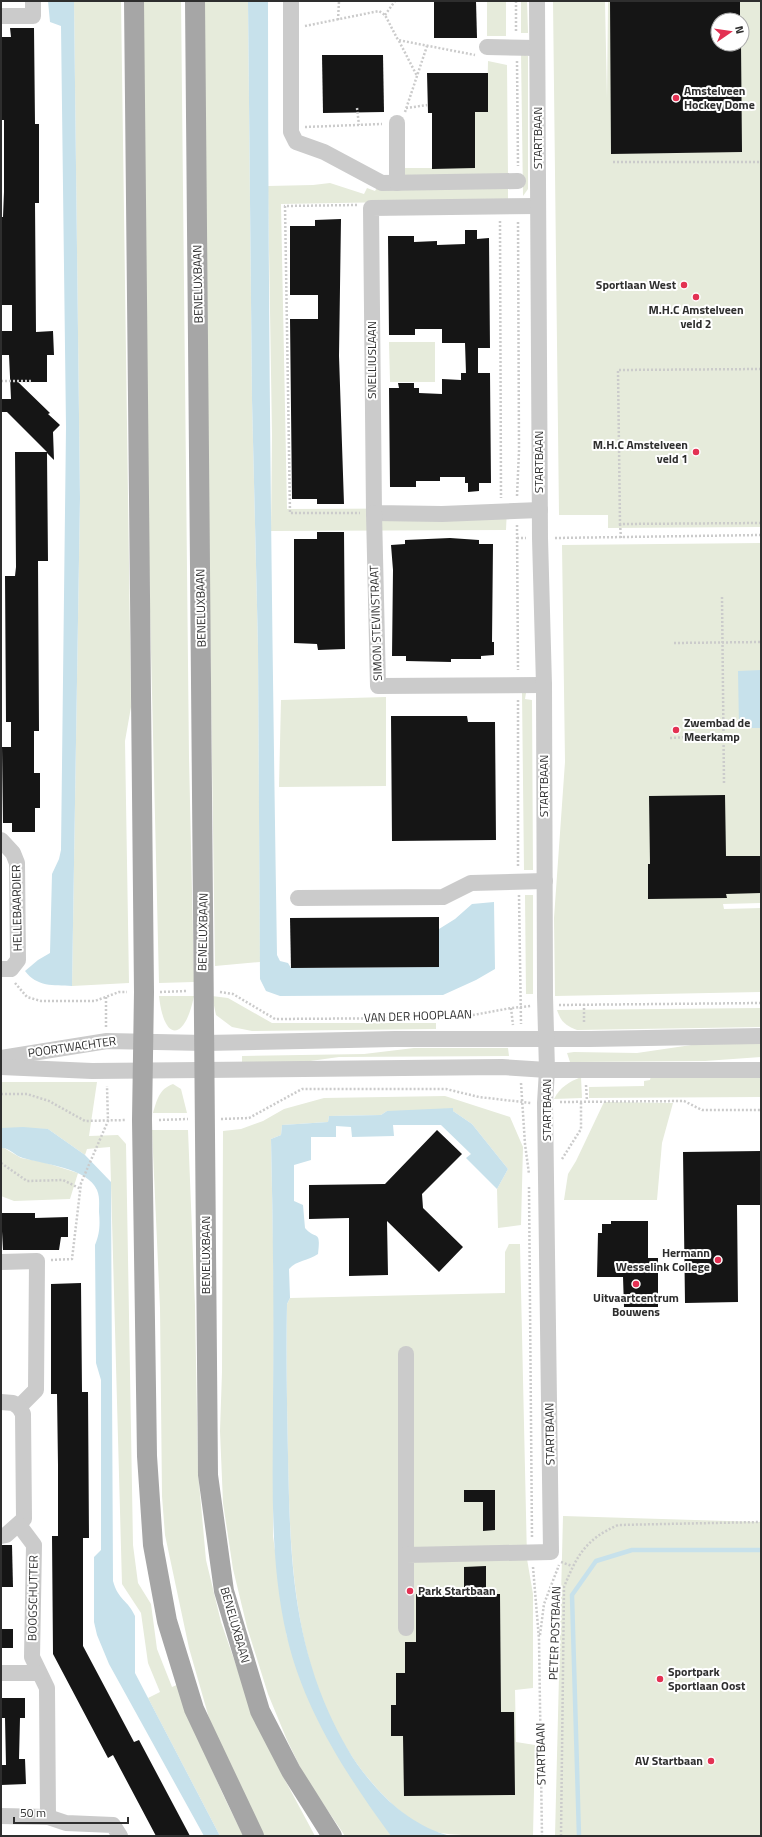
<svg xmlns="http://www.w3.org/2000/svg" width="762" height="1837" font-family="'Titillium Web',sans-serif">
	<style>
		.green { fill: #e6ebdb; fill-rule: evenodd }
		.water { fill: #c7e1eb }
		.lines { fill: none; stroke-linecap: round; stroke-linejoin: round }
		.stream { stroke: #c7e1eb; stroke-width: 4.5 }
		.building { fill: #151515 }
		.path { stroke: #cbcbcb; stroke-width: 2.5; stroke-dasharray: 2 2; stroke-linecap: butt }
		.minor { stroke: #cbcbcb; stroke-width: 16 }
		.major { stroke: #a6a6a6; stroke-width: 20 }
		.poi-dot { fill: #e33153; stroke: #fff; stroke-width: 1.5 }
		.labels { text-anchor: middle; stroke-width: 4; stroke-linejoin: round; paint-order: stroke }
		.poi-label { font-size: 12px; font-weight: bold; fill: #2e2e2e; stroke: #fff; text-anchor: start }
		.street-label { font-size: 12px; fill: #2e2e2e; stroke: #fff }
	</style>
	<rect width="100%" height="100%" fill="#fff"/>
	<g class="green">
		<path d="M74,1H121L131,707L125,741L129,983L72,986L80,498Z"/>
		<path d="M143,1H181L189,757L194,982L159,983L144,361Z"/>
		<path d="M201,1H248L252,400L258,647L260,962L215,966Z"/>
		<rect x="487" y="1" width="19" height="35"/>
		<path d="M521,1H527L528,33H521Z"/>
		<path d="M553,1H605L607,99L608,1H761V527L608,528V515H559ZM718,20H742V44H718Z"/>
		<path d="M521,53L528,56V189L523,196Z"/>
		<path d="M488,61L507,65L508,177L406,178L400,168H475V112H487Z"/>
		<path d="M330,183L364,194L367,188L375,191L378,186H508V200L281,204L287,509L507,508L506,530L271,531L272,435L268,186L313,185Z"/>
		<path d="M389,342H435V382H390Z"/>
		<path d="M761,543V903L723,904L724,909L761,908V992L555,996L554,918L565,762L562,545Z"/>
		<path d="M522,692L526,693L525,699L532,700L533,870H524Z"/>
		<path d="M386,697V786L279,787L281,700Z"/>
		<path d="M525,895H533V994H526Z"/>
		<path d="M159,996H194C185,1041 164,1043 159,996Z"/>
		<path d="M212,996L228,998L272,1023H436V1029L252,1031L232,1027L216,1015Z"/>
		<path d="M761,1008V1027L577,1030C566,1026 561,1022 557,1010Z"/>
		<path d="M705,1043H761V1057L705,1061L574,1062H570L567,1053L574,1052L637,1053Z"/>
		<path d="M414,1048H508L509,1056L339,1057L296,1063L242,1065V1056L364,1054Z"/>
		<path d="M651,1076H761V1097L589,1098V1087L644,1086V1081L650,1080Z"/>
		<path d="M581,1077L582,1098L554,1099C560,1087 569,1082 581,1077Z"/>
		<path d="M1,1082H97L89,1136L118,1135L126,1144L133,1545L138,1583L151,1604L157,1649L172,1687L179,1684C198,1736 217,1787 244,1836H220L148,1698L160,1692L148,1663L141,1613L122,1584L110,1147L87,1149L85,1155L48,1129L1,1128Z"/>
		<path d="M173,1084L181,1089L187,1113H153C157,1100 159,1089 173,1084Z"/>
		<path d="M445,1096L510,1117L523,1147L521,1225L498,1228L497,1189L508,1169L472,1124L453,1111H387L381,1115L329,1116L328,1122L282,1125L281,1135L271,1139L274,1294L273,1536L287,1637L391,1836H345L305,1777L287,1740L268,1694L247,1627L233,1569L223,1503L220,1431L222,1372L223,1131L241,1129L263,1121L284,1109L324,1098Z"/>
		<path d="M604,1102L673,1103L662,1143L657,1200H564L568,1174L576,1161Z"/>
		<path d="M152,1130H188L195,1306L198,1472L206,1560L221,1622L254,1717L286,1782L315,1836H264L256,1823L211,1725L189,1648L165,1535L162,1496L160,1308Z"/>
		<path d="M1,1148H4L21,1158L43,1162L78,1173L70,1199L14,1201L1,1196Z"/>
		<path d="M509,1244H520L527,1559L533,1594V1688L515,1690L516,1742L535,1745L533,1836C505,1836 461,1837 435,1832C414,1825 388,1802 374,1785C295,1695 290,1570 288,1457C287,1406 286,1355 287,1304L290,1298L505,1293V1252Z"/>
		<path d="M563,1516L761,1522V1836H555Z"/>
	</g>
	<g class="water">
		<path d="M48,1H74L80,498L72,986C53,985 37,987 25,971L38,960L50,953L52,874L59,859L61,850L66,427L61,26L50,22Z"/>
		<path d="M248,1H268C268,319 272,637 277,955L280,961L288,963L291,968L439,967V929L455,919L472,904L494,902L495,969L476,980L443,995L280,996L266,991L260,979L258,647L252,400Z"/>
		<path d="M761,670V728H739L738,671Z"/>
		<path d="M453,1108V1111L472,1124L508,1169L497,1189L466,1158L471,1154L441,1125H393L394,1136L352,1137L351,1127L336,1126V1137H311V1160L294,1165V1201L303,1205L305,1228C316,1241 321,1228 318,1254C308,1261 297,1260 289,1269L290,1298L287,1304C286,1355 287,1405 288,1455C290,1547 291,1627 329,1713C341,1739 354,1763 373,1784C393,1808 420,1828 450,1836H391C347,1776 304,1710 287,1637C269,1560 273,1480 273,1401C274,1314 273,1226 271,1139L281,1135L282,1125L328,1122L329,1116L381,1115L387,1111Z"/>
		<path d="M23,1127L48,1129L85,1155L111,1182L113,1581C118,1600 128,1600 135,1616V1673L220,1836H204L109,1664L97,1635L94,1622V1557L101,1550V1380L96,1363L95,1245C100,1233 100,1224 99,1212C99,1205 100,1197 97,1190C88,1168 43,1164 23,1158C15,1156 9,1147 1,1148V1128Z"/>
	</g>
	<g class="lines">
		<path class="stream" d="M579,1836L572,1595L596,1561L632,1550H761"/>
	</g>
	<g class="building">
		<path d="M434,1H476L477,38H434Z"/>
		<path d="M610,1H740V20H718V44H741L742,152L611,154Z"/>
		<path d="M10,28H34L35,124H39V203H35L36,332L53,331L54,355H47V382H18L50,413L48,414L60,425L53,432L54,460L47,453L48,561H38L39,731H34V773H40V808H35V832H12V823H3L2,747H11V722H6L5,576H15L16,567L15,452H47L7,412H1V399H11L9,355H1V331H12V305H1V217H3L4,192V120H1V37H11Z"/>
		<path d="M322,55H383L384,112L323,113Z"/>
		<path d="M427,73H488V112H475V168L432,169V113H428Z"/>
		<path d="M341,219L339,356L344,504H317V499H292L290,319H318V295H290V226H315V220Z"/>
		<path d="M465,230H477V239L489,238L490,348H478V373H490L491,483H479V491L468,492V483H465V477H440V481H416V487H390L389,388H399L398,383H414V388H419V393L442,394V379L461,380V373H466L465,343H442V329H415V335H389L388,236H414V242L437,241V245L465,244Z"/>
		<path d="M317,532H344L345,649L318,650L317,644L294,643V539H317Z"/>
		<path d="M450,538L479,540V544H493L492,642H494V655L481,656V659H451V662L406,661V656H392L393,570L391,545L405,544V540Z"/>
		<path d="M391,716H467L468,722H495L496,840L392,841Z"/>
		<path d="M725,795L726,856H761V893L726,894L727,898L648,899V864H650L649,796Z"/>
		<path d="M439,917V967L291,968L290,918Z"/>
		<path d="M437,1130L462,1154L422,1194L423,1208L463,1247L439,1272L387,1221L388,1275L349,1276V1218L309,1219V1185L385,1184Z"/>
		<path d="M761,1151V1205H737L738,1302L685,1303L683,1152Z"/>
		<path d="M1,1213H35V1218L68,1217V1237H61L59,1250H3Z"/>
		<path d="M611,1221H648V1258H658V1307H624L623,1277H597L598,1233H602V1224H611Z"/>
		<path d="M81,1283L82,1392H88L89,1538H83V1646L134,1742L139,1740L190,1836H156L113,1755L108,1758L53,1654L52,1536H58V1465L57,1394H51V1284Z"/>
		<path d="M464,1490H495V1530L483,1531V1502H464Z"/>
		<path d="M1,1545H12L13,1587H1Z"/>
		<path d="M486,1566V1594H500L501,1712H514L515,1795L404,1796L403,1736H391V1705H396V1673H405V1642H416V1594H464V1567Z"/>
		<rect x="1" y="1629" width="12" height="19"/>
		<path d="M1,1698H25V1718H20L19,1759H25L26,1784L1,1785V1765H6L5,1718H1Z"/>
	</g>
	<g class="lines">
		<g class="path">
			<path d="M516,1V32"/>
			<path d="M385,15L395,1"/>
			<path d="M338,20L339,1"/>
			<path d="M305,26L379,11L385,15L398,40L475,55"/>
			<path d="M399,41L417,76"/>
			<path d="M517,61L518,166"/>
			<path d="M357,108L359,125"/>
			<path d="M406,108L428,105"/>
			<path d="M405,112L427,46"/>
			<path d="M305,127L382,124"/>
			<path d="M613,162H761"/>
			<path d="M357,205L285,206L290,513H360"/>
			<path d="M500,221L501,498"/>
			<path d="M761,369L618,370L620,524L761,523"/>
			<path d="M1,381H33"/>
			<path d="M517,496L519,451L518,221"/>
			<path d="M620,524L621,538"/>
			<path d="M517,525L518,670"/>
			<path d="M517,538H526"/>
			<path d="M555,538L761,535"/>
			<path d="M722,597L724,783"/>
			<path d="M674,643L761,642"/>
			<path d="M670,738L723,735"/>
			<path d="M518,866V699"/>
			<path d="M519,895L521,1024"/>
			<path d="M15,983L27,997L41,1001H95L119,992H127"/>
			<path d="M160,992L187,991"/>
			<path d="M220,992L233,994L275,1019L425,1018L468,1016L511,1008L531,1006"/>
			<path d="M106,997V1027"/>
			<path d="M584,1004V1024"/>
			<path d="M559,1005L761,1003"/>
			<path d="M511,1008L513,1025"/>
			<path d="M521,1083L525,1144L529,1174"/>
			<path d="M586,1085L587,1101"/>
			<path d="M1,1094H27L49,1101L85,1121L126,1120"/>
			<path d="M560,1102L684,1101L702,1110H761"/>
			<path d="M221,1119L249,1118L302,1089H446L479,1097L531,1103"/>
			<path d="M159,1120L188,1119"/>
			<path d="M562,1159L581,1129V1102"/>
			<path d="M1,1163L27,1181L63,1180L81,1189"/>
			<path d="M529,1187L532,1538"/>
			<path d="M51,1260L72,1259L81,1183L108,1121L107,1086"/>
			<path d="M561,1562L572,1566"/>
			<path d="M533,1567L539,1639L542,1836"/>
			<path d="M540,1635L544,1604L559,1565"/>
			<path d="M561,1836L564,1587C577,1555 586,1539 618,1525L761,1522"/>
		</g>
		<g class="minor">
			<path d="M291,1V132L296,142L324,152L382,183L518,181"/>
			<path d="M1,16H33V1"/>
			<path d="M487,47L537,48"/>
			<path d="M397,123V183"/>
			<path d="M538,206L371,208L374,513L442,514L540,510"/>
			<path d="M374,513L378,686L544,685"/>
			<path d="M1,840L13,853L17,863L18,960L11,969H1"/>
			<path d="M298,898L443,897L471,883L545,881"/>
			<path d="M1,1058L107,1041L205,1043L395,1039H590L761,1036"/>
			<path d="M1,1067L92,1071L502,1067L547,1070H761"/>
			<path d="M1,1262L37,1261L36,1390L19,1407L23,1414L24,1519L6,1535L1,1536"/>
			<path d="M1,1402L13,1403L19,1407"/>
			<path d="M19,1525L34,1545L32,1657L47,1688L48,1817"/>
			<path d="M406,1555V1354"/>
			<path d="M406,1628V1555L551,1552L545,1103L547,1070L545,996L544,685L540,538L537,1"/>
			<path d="M1,1673H39"/>
			<path d="M1,1816L48,1817L66,1823L113,1825L120,1836"/>
		</g>
		<g class="major">
			<path d="M134,1L144,992L142,1120L147,1456L153,1545L167,1621L194,1709L254,1836"/>
			<path d="M195,1L208,1475L224,1591L260,1711L291,1771L332,1836"/>
		</g>
	</g>
	<g class="poi-dot">
		<circle cx="676" cy="98" r="4"/>
		<circle cx="684" cy="285" r="4"/>
		<circle cx="696" cy="297" r="4"/>
		<circle cx="696" cy="452" r="4"/>
		<circle cx="676" cy="730" r="4"/>
		<circle cx="718" cy="1260" r="4"/>
		<circle cx="636" cy="1284" r="4"/>
		<circle cx="410" cy="1591" r="4"/>
		<circle cx="660" cy="1679" r="4"/>
		<circle cx="711" cy="1761" r="4"/>
	</g>
	<g class="labels">
		<g class="poi-label">
			<text x="684" y="95">Amstelveen<tspan x="684" dy="14">Hockey Dome</tspan></text>
			<text x="676" y="289" text-anchor="end">Sportlaan West</text>
			<text x="696" y="314" text-anchor="middle">M.H.C Amstelveen<tspan x="696" dy="14">veld 2</tspan></text>
			<text x="688" y="449" text-anchor="end">M.H.C Amstelveen<tspan x="688" dy="14">veld 1</tspan></text>
			<text x="684" y="727">Zwembad de<tspan x="684" dy="14">Meerkamp</tspan></text>
			<text x="710" y="1257" text-anchor="end">Hermann<tspan x="710" dy="14">Wesselink College</tspan></text>
			<text x="636" y="1302" text-anchor="middle">Uitvaartcentrum<tspan x="636" dy="14">Bouwens</tspan></text>
			<text x="418" y="1595">Park Startbaan</text>
			<text x="668" y="1676">Sportpark<tspan x="668" dy="14">Sportlaan Oost</tspan></text>
			<text x="703" y="1765" text-anchor="end">AV Startbaan</text>
		</g>
		<g class="street-label">
			<text transform="translate(538 138) rotate(-90)" y="4">STARTBAAN</text>
			<text transform="translate(198 284) rotate(-91)" y="4">BENELUXBAAN</text>
			<text transform="translate(372 360) rotate(-90)" y="4">SNELLIUSLAAN</text>
			<text transform="translate(539 462) rotate(-90)" y="4">STARTBAAN</text>
			<text transform="translate(201 608) rotate(-91)" y="4">BENELUXBAAN</text>
			<text transform="translate(376 623) rotate(-92)" y="4">SIMON STEVINSTRAAT</text>
			<text transform="translate(544 786) rotate(-90)" y="4">STARTBAAN</text>
			<text transform="translate(17 908) rotate(-91)" y="4">HELLEBAARDIER</text>
			<text transform="translate(203 932) rotate(-89)" y="4">BENELUXBAAN</text>
			<text transform="translate(418 1016) rotate(-2)" y="4">VAN DER HOOPLAAN</text>
			<text transform="translate(72 1047) rotate(-8)" y="4">POORTWACHTER</text>
			<text transform="translate(547 1110) rotate(-90)" y="4">STARTBAAN</text>
			<text transform="translate(206 1255) rotate(-90)" y="4">BENELUXBAAN</text>
			<text transform="translate(550 1434) rotate(-91)" y="4">STARTBAAN</text>
			<text transform="translate(33 1598) rotate(-89)" y="4">BOOGSCHUTTER</text>
			<text transform="translate(235 1625) rotate(74)" y="4">BENELUXBAAN</text>
			<text transform="translate(555 1633) rotate(-88)" y="4">PETER POSTBAAN</text>
			<text transform="translate(541 1754) rotate(-91)" y="4">STARTBAAN</text>
		</g>
	</g>
	<rect width="762" height="1837" fill="none" stroke="#2e2e2e" stroke-width="4"/>
	<g transform="translate(730 32) rotate(77)"><circle r="19" fill="#ffffff" stroke="#ababab"/>
	<path d="M0-3L7 15L0 10L-7 15Z" fill="#e33153"/>
	<text y="-6" font-size="11" font-weight="bold" text-anchor="middle" fill="#2e2e2e">N</text>
	</g>
	<path d="M14 1817v6h114v-6" fill="none" stroke="#2e2e2e" stroke-width="2"/>
	<text x="20" y="1817" font-size="12" fill="#2e2e2e" stroke="#ffffff" stroke-width="3" paint-order="stroke">50 m</text>
</svg>
